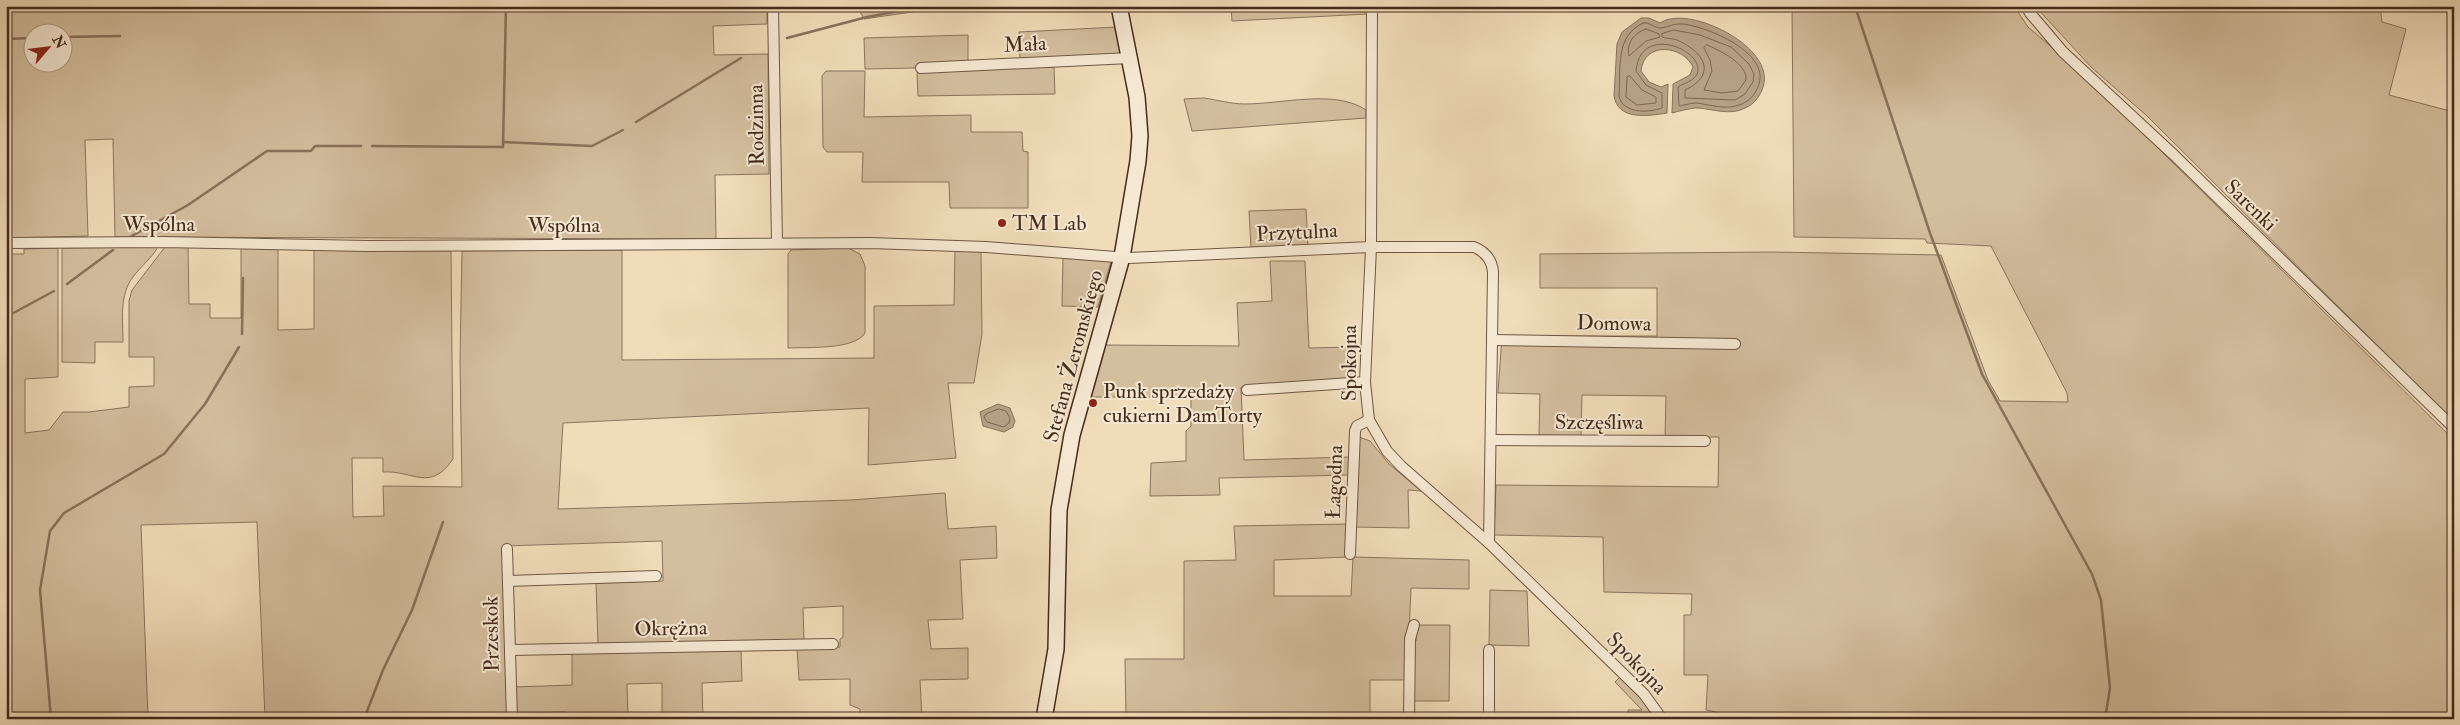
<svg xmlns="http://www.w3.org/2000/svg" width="2460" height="725" font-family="'IM FELL Double Pica',serif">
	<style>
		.green { fill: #d3be9e; stroke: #8c745d; fill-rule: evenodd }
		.water { fill: #b6a084; stroke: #89715a }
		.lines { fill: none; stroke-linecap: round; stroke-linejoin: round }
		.shore { stroke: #7e6650; stroke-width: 1 }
		.stream { stroke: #89715a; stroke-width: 2.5 }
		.street-casing { stroke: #705743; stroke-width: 12 }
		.secondary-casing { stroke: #462b1c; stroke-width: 18 }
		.street { stroke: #f5e8d2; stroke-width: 10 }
		.secondary { stroke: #f5e8d2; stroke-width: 15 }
		.poi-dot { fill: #8f2418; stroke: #f5e8d2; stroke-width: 2 }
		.labels { text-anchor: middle; stroke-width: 4; stroke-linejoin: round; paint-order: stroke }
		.street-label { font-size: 21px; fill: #462b1c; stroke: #f5e8d2 }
		.poi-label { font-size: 21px; fill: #462b1c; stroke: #f5e8d2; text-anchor: start }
	</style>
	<rect width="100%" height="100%" fill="#f0dcb9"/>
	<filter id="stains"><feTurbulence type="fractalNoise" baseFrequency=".004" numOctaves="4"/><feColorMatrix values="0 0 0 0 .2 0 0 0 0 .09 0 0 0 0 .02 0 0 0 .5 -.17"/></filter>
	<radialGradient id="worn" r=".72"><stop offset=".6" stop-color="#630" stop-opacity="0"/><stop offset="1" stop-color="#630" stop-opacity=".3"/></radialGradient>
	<g class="green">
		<path d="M6,6H767V24L713,26L714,55L768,54L769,174L715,175L716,239L115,237L113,139L85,140L88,236L6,238ZM32,32H62V62H32Z"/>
		<path d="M857,6H953L864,19Z"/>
		<path d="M1231,6H1367L1368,14L1232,21Z"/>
		<path d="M1792,6H2014L2028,27L2082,73L2454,440V719H1716V712L1706,710L1708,675H1684V615H1691L1692,594L1604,592L1603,537L1494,535L1496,485L1718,487L1719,437H1665L1666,396L1582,395L1581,436L1539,435L1540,394L1498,393L1502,336H1657V288H1540V254L1771,252L1941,255L1988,380L2000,401L2068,402L2067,393L1991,246L1927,243L1925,239L1794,237Z"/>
		<path d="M2035,6H2380L2382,22L2406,29L2389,95L2454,112V422L2146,115L2092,68Z"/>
		<path d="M1117,27L1123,55L1020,59L1019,32Z"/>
		<path d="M968,35V61L916,68L865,69L864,38Z"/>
		<path d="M1054,67L1055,94L918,96L917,73L922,71Z"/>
		<path d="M826,71H865L864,117L971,115V132H1022L1023,151L1028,152V208H950L949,182H862L863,152H827L823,147L822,76Z"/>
		<path d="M1204,98C1218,100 1231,104 1245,104C1282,104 1335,89 1366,110V118L1192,131L1184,99Z"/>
		<path d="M1306,209L1308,246L1251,248L1249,211Z"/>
		<path d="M158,247C151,259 141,266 133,277C119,295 123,321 123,342H95V363L62,362V248Z"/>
		<path d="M165,247H188L189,304H210V318H241V248L278,249V330L314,329V249L451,251L453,459C430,493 413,470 383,472V458H352L353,517L384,516L383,486L462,487L460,361L462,251L622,250V360L874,358V306L954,305L955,250L981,252L982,334L974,383H948L956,458L868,465L869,408L563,423L558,509L851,500L945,493L948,529L996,526L997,558L960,560L963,619L928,620L931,649L968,648V679L920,680L922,719H860V709L850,705V679L799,680L797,648L840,647V639L843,637V606L803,608L804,640L598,644L596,583L663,581L662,541L504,546L507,719H265L257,522L141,525L148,719H6V254H24V249L58,248V377L25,379V433L49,430L63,412H89L129,407V387L154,386V357H129V301L132,290Z"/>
		<path d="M848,248L860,254L865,266V333C855,350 807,347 788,348V254L791,250Z"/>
		<path d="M1063,257L1111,261L1098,307L1062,306Z"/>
		<path d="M1270,261H1305L1309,348L1354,347V380L1241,387L1244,460L1350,457V475L1219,478L1220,495L1150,496L1151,463L1186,461V431L1191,426V397H1089L1105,345L1239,346L1237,303L1272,301Z"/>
		<path d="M1359,437L1370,441L1389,464L1421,491L1408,490L1409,528L1353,527Z"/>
		<path d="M1349,524L1348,557L1274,560V596H1351L1353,557L1469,560V589L1411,588L1407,680H1370V717L1407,719H1126L1125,659H1184V561L1236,560L1234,526Z"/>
		<path d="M1490,590L1527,591L1529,646L1489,645Z"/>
		<path d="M1417,625H1450L1449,701H1413L1414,642L1416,641Z"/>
		<path d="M741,649L742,681L702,683L703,719H662V683L627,684L628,719H565V712L514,713V687L572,685V653Z"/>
		<path d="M1620,677L1643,701L1655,719H1629L1628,710H1642L1615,682Z"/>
	</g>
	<g class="water">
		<path d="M1641,18H1649L1660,23C1664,21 1667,19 1671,19C1702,12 1779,51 1762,90C1759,97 1754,104 1747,107C1730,117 1712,108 1695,108C1687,109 1679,111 1672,113L1673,84L1690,75L1693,67C1683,45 1644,41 1641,71L1649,82L1661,87L1668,84L1667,113C1648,116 1617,121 1614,95L1617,44L1622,32Z"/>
		<path d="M998,404L1010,408L1015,421L1013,427L1004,432L983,426L980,412Z"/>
	</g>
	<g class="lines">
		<g class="shore">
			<path d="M1643,23C1650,22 1654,28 1661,28C1669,27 1674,23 1683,24C1708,27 1769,52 1759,84C1756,94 1749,102 1739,105C1725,110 1711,105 1697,103C1691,103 1685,105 1679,106L1678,87C1684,83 1694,81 1697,74C1707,51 1640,22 1636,71L1646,85L1662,93V108C1649,113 1621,114 1619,95C1621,67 1615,36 1643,23Z"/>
			<path d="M1646,29L1659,34L1660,37L1646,41L1629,56C1626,43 1634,33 1646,29Z"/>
			<path d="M1674,30L1700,35L1731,47L1749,64L1754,74L1753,82L1745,94L1735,100L1685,98V90C1715,76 1707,55 1681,42C1675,38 1668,39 1662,37V34Z"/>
			<path d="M1707,45C1719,50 1748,64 1746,80L1738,91L1722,93L1704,90L1712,71L1710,60L1704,48Z"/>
			<path d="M1630,76L1642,90L1656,97V103L1637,105L1626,97L1627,77Z"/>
			<path d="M999,409L1006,411L1010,418L1009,423L1004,427L987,422L984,417L986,414Z"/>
		</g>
		<g class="stream">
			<path d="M1855,6L1930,233L1982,374L2092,574L2101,600L2110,688L2105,719"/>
			<path d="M62,37L120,36"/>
			<path d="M787,38L867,17L926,6"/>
			<path d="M6,39L32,38"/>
			<path d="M636,122L741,58"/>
			<path d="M503,142L592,146L623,130"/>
			<path d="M372,146L503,147L506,6"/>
			<path d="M128,238L188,205L267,151H311L315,146H361"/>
			<path d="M67,284L113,250"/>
			<path d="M6,317L54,291"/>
			<path d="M242,334L243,278"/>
			<path d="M51,719L40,590L50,531L64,513L164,454L205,404L239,347"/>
			<path d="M364,719L383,670L412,610L443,522"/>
		</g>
		<g class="street-casing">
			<g id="street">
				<path d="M773,6L777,243"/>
				<path d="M1372,6L1371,247L1365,382L1369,420L1387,451L1401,466L1489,543L1644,694L1662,719"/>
				<path d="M2026,6L2030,13L2063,52L2174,155L2454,428"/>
				<path d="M921,68L1130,58"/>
				<path d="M6,243L162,242L367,246L870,243L986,247L1129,258L1371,247H1474C1486,252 1492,260 1493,272L1489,543"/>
				<path d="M1492,340L1735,344"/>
				<path d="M1247,390L1365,382"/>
				<path d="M1492,440L1705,441"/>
				<path d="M507,549L512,719"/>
				<path d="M1350,554L1355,431L1357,426L1369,420"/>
				<path d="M508,581L656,576"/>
				<path d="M510,650L833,644"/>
				<path d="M1409,719L1410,639L1414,625"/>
				<path d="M1489,719V650"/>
			</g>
		</g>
		<g class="secondary-casing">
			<path id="secondary" d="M1044,719L1056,649L1059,510L1072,435L1122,257L1138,161L1140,136L1137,97L1119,6"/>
		</g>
		<use href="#street" class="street"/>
		<use href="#secondary" class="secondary"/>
	</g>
	<g class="poi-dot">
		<circle cx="1002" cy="223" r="5"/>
		<circle cx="1093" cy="403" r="5"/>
	</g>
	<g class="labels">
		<g class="street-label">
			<text transform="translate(1025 44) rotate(-3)" y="7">Mała</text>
			<text transform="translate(756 125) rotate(-91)" y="7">Rodzinna</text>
			<text transform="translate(2251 205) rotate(44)" y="7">Sarenki</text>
			<text x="159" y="231">Wspólna</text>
			<text x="564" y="232">Wspólna</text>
			<text transform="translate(1297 232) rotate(-3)" y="7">Przytulna</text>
			<text transform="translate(1614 323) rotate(1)" y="7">Domowa</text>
			<text transform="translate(1073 356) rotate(-75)" y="7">Stefana Żeromskiego</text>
			<text transform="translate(1349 363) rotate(-90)" y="7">Spokojna</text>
			<text x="1599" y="429">Szczęśliwa</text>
			<text transform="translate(1334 482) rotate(-88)" y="7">Łagodna</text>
			<text transform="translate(671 628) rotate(-1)" y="7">Okrężna</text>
			<text transform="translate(491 634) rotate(-91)" y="7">Przeskok</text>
			<text transform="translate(1637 663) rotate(46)" y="7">Spokojna</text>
		</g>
		<g class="poi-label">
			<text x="1012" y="230">TM Lab</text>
			<text x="1103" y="398">Punk sprzedaży<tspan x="1103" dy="24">cukierni DamTorty</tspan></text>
		</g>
	</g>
	<rect width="2460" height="725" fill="none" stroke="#f0dcb9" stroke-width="25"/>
	<rect x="8" y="8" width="2445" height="710" fill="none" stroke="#462b1c" stroke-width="2.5"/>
	<rect x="12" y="12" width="2435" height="700" fill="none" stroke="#462b1c"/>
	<g transform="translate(48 48) rotate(62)"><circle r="24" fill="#f5e8d2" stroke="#af9c89"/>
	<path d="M0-4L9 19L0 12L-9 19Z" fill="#8f2418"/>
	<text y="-8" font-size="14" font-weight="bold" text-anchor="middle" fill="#462b1c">N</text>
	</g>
	<rect width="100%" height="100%" filter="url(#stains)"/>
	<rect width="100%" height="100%" fill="url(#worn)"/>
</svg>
